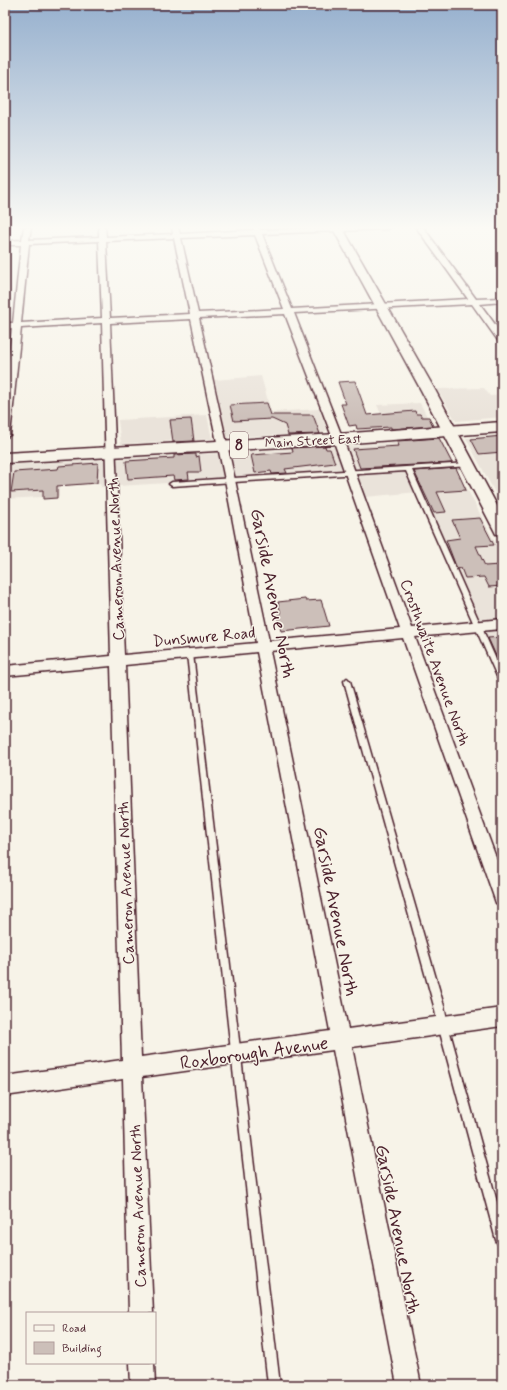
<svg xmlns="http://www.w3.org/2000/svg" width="507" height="1390" font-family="Mynerve,sans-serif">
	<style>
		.built { fill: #eae3da }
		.building { fill: #ccbfb9; stroke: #4a1f2b }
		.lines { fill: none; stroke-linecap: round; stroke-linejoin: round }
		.service-casing { stroke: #4a1f2b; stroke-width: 3 }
		.minor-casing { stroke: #4a1f2b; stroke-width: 3 }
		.secondary-casing { stroke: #4a1f2b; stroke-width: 3 }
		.primary-casing { stroke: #4a1f2b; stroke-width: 3 }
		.service { fill: #f7f3e8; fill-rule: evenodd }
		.minor { fill: #f7f3e8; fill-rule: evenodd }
		.secondary { fill: #f7f3e8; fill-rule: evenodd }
		.primary { fill: #f7f3e8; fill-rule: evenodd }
		.labels { text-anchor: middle; stroke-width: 3; stroke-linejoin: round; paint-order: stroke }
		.far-street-label { font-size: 13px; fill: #4a1f2b; stroke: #f7f3e8 }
		.shield { fill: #f7f3e8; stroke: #7e5f64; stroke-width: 1 }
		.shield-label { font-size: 15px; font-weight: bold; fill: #4a1f2b }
		.street-label { font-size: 16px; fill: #4a1f2b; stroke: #f7f3e8 }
		.near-street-label { font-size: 19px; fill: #4a1f2b; stroke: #f7f3e8 }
	</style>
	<rect width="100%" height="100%" fill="#f7f3e8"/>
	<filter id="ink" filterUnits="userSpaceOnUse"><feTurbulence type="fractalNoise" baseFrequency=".025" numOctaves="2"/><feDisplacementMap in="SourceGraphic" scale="8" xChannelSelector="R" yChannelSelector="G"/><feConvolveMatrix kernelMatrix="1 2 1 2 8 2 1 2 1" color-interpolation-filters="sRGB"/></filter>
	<g filter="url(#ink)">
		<g class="built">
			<path d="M261,376L271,412L319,409L327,430L322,434L227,437L215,380Z"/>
			<path d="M484,388L490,396L502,395V417L456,421L437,389Z"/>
			<path d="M420,403L431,424L387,427L377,405Z"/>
			<path d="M207,415L212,439L121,444L118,420Z"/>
			<path d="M502,435V506L466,438Z"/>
			<path d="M441,439L502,556V693L418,492L365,497L356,472L101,487L100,483L59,486V496L5,499V465L351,446Z"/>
		</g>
		<g class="building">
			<path d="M355,381L367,415L415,411L416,414H420L422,417H429L433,426L391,429V427L357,429L356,425L349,426L341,404H346L338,382Z"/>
			<path d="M267,403L271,415H313L320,434L288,435L285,425L272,419L234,421L230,405Z"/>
			<path d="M191,419L194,441L173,442L170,420Z"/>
			<path d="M502,436V452L479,454L471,439Z"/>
			<path d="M439,438L452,463L360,468L353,449L399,446L397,441Z"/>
			<path d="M325,446L326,449H330L335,463L285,469L287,473L272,474L271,471L255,473L251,455L293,452L292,448Z"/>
			<path d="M196,454V457L199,456L201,472H188L189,479L174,480L173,476L128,479L126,461L174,458V455Z"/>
			<path d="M98,463L97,483L57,486V498L43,499V490L11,492L14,472L58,469L59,466Z"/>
			<path d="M456,468L466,490L437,492L446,512L434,513L414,471Z"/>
			<path d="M480,518L494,545L476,546L485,566L500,565L502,569V586L489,587L484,577L465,578L461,568L457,569L446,540L460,538L452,520Z"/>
			<path d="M305,599L306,601L321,600L329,626L281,631L277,615L281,614L278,602Z"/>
			<path d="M502,637V669L488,638Z"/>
		</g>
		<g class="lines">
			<g class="service-casing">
				<g id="service">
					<path d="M468,463L471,465L470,466L412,470L502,673V684L499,681L406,471L172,486L169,484L172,482Z"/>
					<path d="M188,652H192L193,654L280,1385H268L187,654Z"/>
					<path d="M347,678L350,681L444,1006L448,1025L502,1220V1246L498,1244L496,1240L438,1025L434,1006L344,681Z"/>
				</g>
			</g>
			<g class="minor-casing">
				<g id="minor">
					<path d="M24,227H31L29,240L99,237V227H105L106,237L173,234L172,227H178L180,234L254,230L253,227H259L261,230L347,227H391L388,229L262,234L292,309L468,299L416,227H423L476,299L502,298V302L480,304L502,334V343L499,342L472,304L294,313L343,439L412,628L502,619V629L415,637L502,874V905L496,903L494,897L403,638L270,651L348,1029L502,1008V1026L352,1047L421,1385H397L333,1050L142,1077L153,1313H129L123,1079L5,1096V1076L122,1060L111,666L5,676V666L111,656L102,323L21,328L10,435L5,438V390L12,328L5,329V323H13L21,245H5V241L22,240ZM255,235L284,309L198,313L181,238ZM174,238L190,314L110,318L106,241ZM99,241L102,318L21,323L29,244ZM285,314L333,439L400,629L269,641L235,480L199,318ZM191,319L225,480L256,643L124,655L110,323ZM257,652L330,1031L141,1057L125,665Z"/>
					<path d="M130,1363H154L155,1385H131Z"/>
				</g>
			</g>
			<g class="secondary-casing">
				<path id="secondary" d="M332,227H342L435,390L502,515V535L496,534L494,530L421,390Z"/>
			</g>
			<g class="primary-casing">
				<path id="primary" d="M502,422V432L338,444L5,463V453L338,434Z"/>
			</g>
			<use href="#service" class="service"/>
			<use href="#minor" class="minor"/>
			<use href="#secondary" class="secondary"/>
			<use href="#primary" class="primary"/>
		</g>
	</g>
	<linearGradient id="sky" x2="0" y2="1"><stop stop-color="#96b0ce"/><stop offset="0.54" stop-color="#fbfaf5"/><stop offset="1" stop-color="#fbfaf5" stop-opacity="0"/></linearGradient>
	<rect width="507" height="421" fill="url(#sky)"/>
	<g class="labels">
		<g class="far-street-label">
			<text transform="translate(313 440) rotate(-3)" y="5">Main Street East</text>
		</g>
		<rect class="shield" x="230" y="432" width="18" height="26" rx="3"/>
		<g class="shield-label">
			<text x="239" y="450">8</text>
		</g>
		<g class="street-label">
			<text transform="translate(115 559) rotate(-92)" y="6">Cameron Avenue North</text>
			<text transform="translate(204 636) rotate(-5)" y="6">Dunsmure Road</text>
			<text transform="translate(436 662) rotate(70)" y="6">Crosthwaite Avenue North</text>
			<text transform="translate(125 883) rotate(-92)" y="6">Cameron Avenue North</text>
			<text transform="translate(137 1206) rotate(-92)" y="6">Cameron Avenue North</text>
		</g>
		<g class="near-street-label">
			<text transform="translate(274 593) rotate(79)" y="7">Garside Avenue North</text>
			<text transform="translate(337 911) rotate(79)" y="7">Garside Avenue North</text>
			<text transform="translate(254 1052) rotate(-8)" y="7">Roxborough Avenue</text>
			<text transform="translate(399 1229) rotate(79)" y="7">Garside Avenue North</text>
		</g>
	</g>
	<rect width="507" height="1390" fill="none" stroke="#f7f3e8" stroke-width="20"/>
	<rect x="10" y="10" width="487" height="1370" fill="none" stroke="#4a1f2b" stroke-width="1.5" filter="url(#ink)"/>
	<rect x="26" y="1312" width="130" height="52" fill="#f7f3e8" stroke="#b29e9c"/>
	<rect x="34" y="1325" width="20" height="6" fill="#f7f3e8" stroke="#b29e9c"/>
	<text x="62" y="1332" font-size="12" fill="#4a1f2b">Road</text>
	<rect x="34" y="1342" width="20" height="12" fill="#ccbfb9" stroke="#b29e9c"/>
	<text x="62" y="1352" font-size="12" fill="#4a1f2b">Building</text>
</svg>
